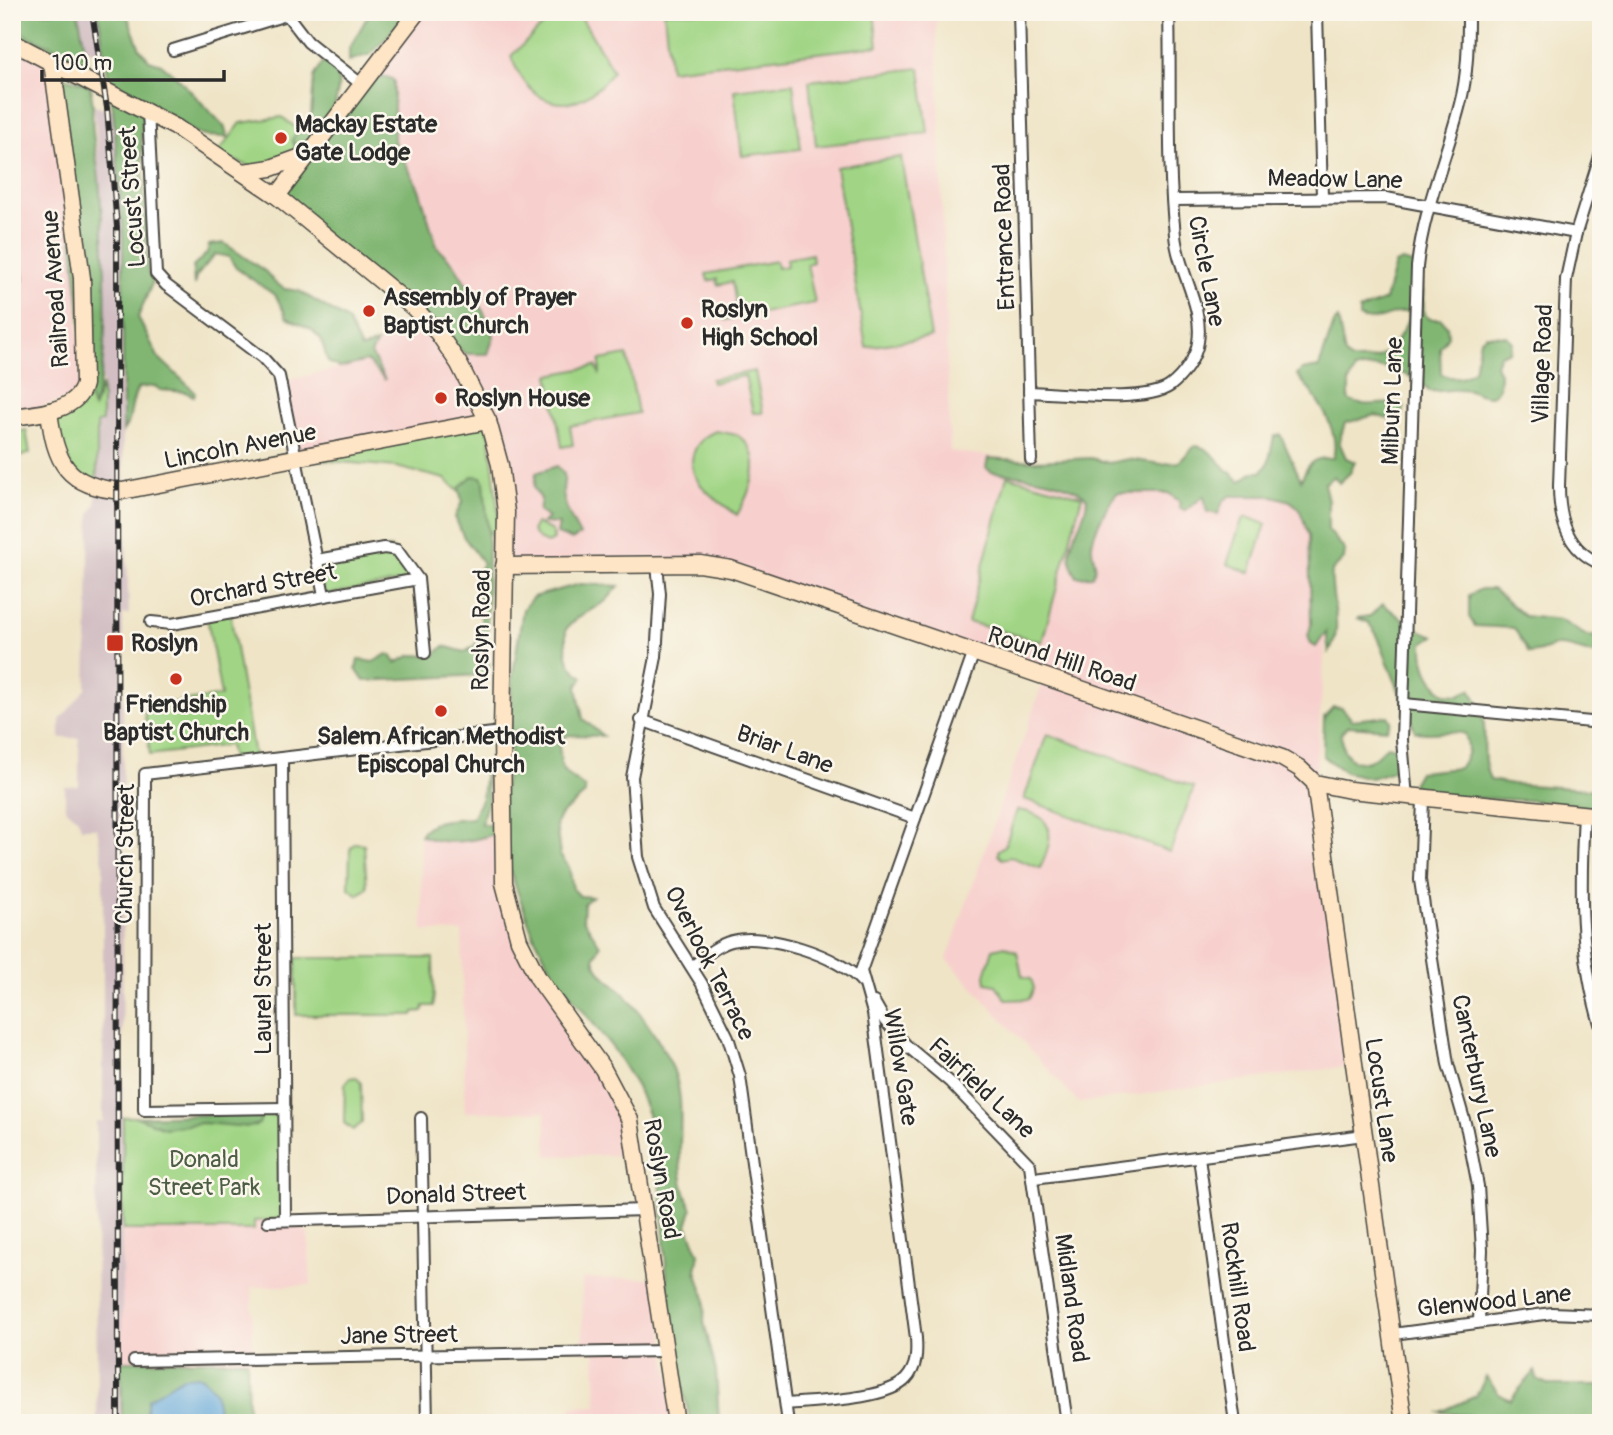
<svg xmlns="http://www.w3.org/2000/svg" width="1613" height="1435" font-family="Pangolin,sans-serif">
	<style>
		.built { fill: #f7d0cd }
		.industrial { fill: #d2bec3 }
		.green { fill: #a1d585; stroke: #668058; stroke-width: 2 }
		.forest { fill: #80b672; stroke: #56704e; stroke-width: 2 }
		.water { fill: #65a9da; stroke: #486a82; stroke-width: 2 }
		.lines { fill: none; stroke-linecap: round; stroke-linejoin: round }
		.street-casing { stroke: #484742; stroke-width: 14 }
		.secondary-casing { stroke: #484742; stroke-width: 19 }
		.street { stroke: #fff; stroke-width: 10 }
		.secondary { stroke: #fde5c5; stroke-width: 16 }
		.rail-casing { stroke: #2b2b2b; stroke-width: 6 }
		.rail { stroke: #fbf7ec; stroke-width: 3.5; stroke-dasharray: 10; stroke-linecap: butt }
		.poi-dot { fill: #c8321e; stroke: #fbf7ec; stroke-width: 2.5 }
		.labels { text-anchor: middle; stroke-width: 5; stroke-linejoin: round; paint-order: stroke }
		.poi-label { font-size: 24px; font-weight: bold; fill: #2b2b2b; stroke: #fbf7ec; text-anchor: start }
		.street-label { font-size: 24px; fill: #2b2b2b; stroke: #fbf7ec }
		.park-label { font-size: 24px; fill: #4e5e46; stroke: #fbf7ec }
	</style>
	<rect width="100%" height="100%" fill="#fbf7ec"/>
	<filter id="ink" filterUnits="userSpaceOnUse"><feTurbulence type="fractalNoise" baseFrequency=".0143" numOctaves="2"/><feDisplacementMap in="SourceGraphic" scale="14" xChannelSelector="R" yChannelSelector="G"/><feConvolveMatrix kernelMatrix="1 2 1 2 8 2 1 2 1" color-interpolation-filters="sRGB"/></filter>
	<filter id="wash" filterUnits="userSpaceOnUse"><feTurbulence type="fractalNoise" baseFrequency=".00686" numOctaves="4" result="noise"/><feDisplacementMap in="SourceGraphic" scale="28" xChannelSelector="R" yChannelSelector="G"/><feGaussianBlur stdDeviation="1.57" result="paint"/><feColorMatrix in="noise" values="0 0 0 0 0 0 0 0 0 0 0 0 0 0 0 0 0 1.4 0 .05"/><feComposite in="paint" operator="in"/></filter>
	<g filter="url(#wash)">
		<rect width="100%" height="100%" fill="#efe4c6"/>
		<g class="built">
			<path d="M417,12H936L950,451L1328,500L1326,633L1315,783L1355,1065L1079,1103L947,959L1045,676L731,569L504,566L500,460L297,458L281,382L346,366L358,361L361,352L423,318L316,143Z"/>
			<path d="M12,42L52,63L74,211L80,394L12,417V286L19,285L12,245Z"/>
			<path d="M502,830L519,940L603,1069L637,1155L547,1156L545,1112H465L462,932L423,931L420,835Z"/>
			<path d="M304,1220V1232H308L311,1285L252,1287L253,1360L121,1361L123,1230H253L254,1221Z"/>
			<path d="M655,1278L676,1423H572L571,1407L597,1406L595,1352L583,1351L582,1279Z"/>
		</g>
		<g class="industrial">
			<path d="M78,12H98L105,55L85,49Z"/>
			<path d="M94,105L113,110L123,228L121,394L129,614H123L122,1423H97L96,1121H103V862L97,828H81L78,819L65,808V787L79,786V738H60V720L86,689L90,514L96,504L97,423L102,422L103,228Z"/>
		</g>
		<g class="green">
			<path d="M557,12H578L613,71C578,119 531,112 511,56Z"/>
			<path d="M664,12H874L878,46L670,70Z"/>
			<path d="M12,29L54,47L69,62L83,55L85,49L92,93L90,86L12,42Z"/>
			<path d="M920,68L928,133L816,146L809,81Z"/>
			<path d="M793,83L801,149L742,156L734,90Z"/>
			<path d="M282,117L316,143L260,170L217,154L241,123Z"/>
			<path d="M901,157L931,337L866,347L836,167Z"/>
			<path d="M812,254L813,262L807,264L815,303L725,320V317L738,314L732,282L718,285L717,279L708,281L706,274L776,261L777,268L787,266L786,259Z"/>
			<path d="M627,355L638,413L570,426L573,445L562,447L549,375L596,366L600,375V360Z"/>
			<path d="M755,371L763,413H753L745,376L712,383L711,379Z"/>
			<path d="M84,384L94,407L102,385V422L97,423V489L77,479L51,427L60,408Z"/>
			<path d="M488,421L504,566L482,513L445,479L396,467L297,458Z"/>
			<path d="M26,430L30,453L12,460V434Z"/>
			<path d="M716,431L737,435C767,454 751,491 737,515C718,500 686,483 693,455C697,442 704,436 716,431Z"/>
			<path d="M1007,476L1082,496L1042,642L968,622Z"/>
			<path d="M1247,517L1266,524L1250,573L1227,564L1242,520Z"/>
			<path d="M536,523L552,531L554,540L547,543L538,539L532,531Z"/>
			<path d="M391,548L418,579L324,595L317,560Z"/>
			<path d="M230,612L255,761L233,763L229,745L150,755L144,707L221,696L207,617Z"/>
			<path d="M1047,734L1194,787L1170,852L1024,799Z"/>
			<path d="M1017,810C1057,814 1054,840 1040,868L1011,857L1002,859L998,855V850L1005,846Z"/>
			<path d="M355,843L364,844L367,888L358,895L349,888L350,849Z"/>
			<path d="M1005,946L1017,952L1022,976L1031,979L1034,988L1029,999L1006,1000L996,985L986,983L985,975L993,949Z"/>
			<path d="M296,958H433L434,1006H424L423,1011L414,1012L413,1015H296Z"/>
			<path d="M356,1077L361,1083L362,1123L353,1130L344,1123L345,1084L350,1078Z"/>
			<path d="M283,1115L285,1220L254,1221V1230H123V1117Z"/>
		</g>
		<g class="forest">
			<path d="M12,12H78L85,49L83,55L69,62L54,47L12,29Z"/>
			<path d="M98,12H126L140,49L149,60L161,64L177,77L224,126L228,137L204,136L148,111L141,130L148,273L153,281L138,317L158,357L195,392L194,396L185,392L160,390L155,386L138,388C129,404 134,416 123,431V228L113,110Z"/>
			<path d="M370,12H410L371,54L349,61V49Z"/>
			<path d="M323,62C347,70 337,94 333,113C346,102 377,64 394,81V141L419,189L437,247L454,264L484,313L494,336L488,354H467L442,338L277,196L297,152L292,139L311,115L314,77Z"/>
			<path d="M55,74L90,86L93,105C90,128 97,156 99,179C104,239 113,354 93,408L84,384L82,333Z"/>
			<path d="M12,204L18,207L13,231L24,280L12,286Z"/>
			<path d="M224,243L266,272L274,282L285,289L299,291L347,320L361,349L377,343L371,354L385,380L367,361L340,368L328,362L321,339L311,329L287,318L276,296L236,268L229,257L215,254L196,277L194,286L193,267L207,253L209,245Z"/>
			<path d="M1402,261L1413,264L1423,290L1424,314L1430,319H1441L1447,326L1448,336L1440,348L1441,374C1453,380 1464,378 1474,370L1480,340L1486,335L1507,336L1512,342L1510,351L1500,355L1496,365L1500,373L1499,388L1491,396C1481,396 1477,393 1469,390C1457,387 1441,393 1429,391C1414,373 1378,362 1355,370L1349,382V400C1367,411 1396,397 1404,407L1402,414L1392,420L1375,415L1345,423L1339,442L1346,458L1355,462L1350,473L1339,483L1334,476L1324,484L1328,500V530L1345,550L1344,559L1332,571C1329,597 1345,628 1329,652L1326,632L1316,647L1311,644L1308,636L1311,625L1309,535L1299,508L1290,501L1273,496H1230L1223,501L1218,514L1207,512L1204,496L1186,510L1180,509L1179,501L1168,493H1117C1109,501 1090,537 1092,549C1093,560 1099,565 1092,576L1077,577C1057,545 1087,525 1087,498C1070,480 1017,475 992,472L986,468L988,458L1035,461L1091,458L1109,463L1128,459L1161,464L1179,462L1195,446C1214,447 1222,470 1241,481L1253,472H1261L1268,464L1274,437L1280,434L1301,480C1309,462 1313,457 1333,458C1341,429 1315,395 1297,375L1302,370L1319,367L1334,323L1338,319L1345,355L1351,360C1360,360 1370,361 1379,357C1391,351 1409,326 1409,312C1391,310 1377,326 1359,317V311L1385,300L1395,264Z"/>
			<path d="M557,466L564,474C565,480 563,485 563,492C564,507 573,522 580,535L572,540L557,534L559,524L542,523L548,518L539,511L541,499L534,488L536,473Z"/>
			<path d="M472,476L481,477L484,482L488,531L487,643L484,655L490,666L483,675L364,681L356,669L358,659L373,662L387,654L391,655L396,663L412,655L434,656L444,646L465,652C501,635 465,590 483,563L463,536L455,517L462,502L459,488Z"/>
			<path d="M580,584L619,586L606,601L576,619L566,629C566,650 564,665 583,677L577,687L583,719L603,736L568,735L559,742C561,777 561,768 585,788V794L560,815L556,824L560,855L569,867L573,889L580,896L592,897L584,903L583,919L600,945L594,959C599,977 613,981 625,995C641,1013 659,1040 670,1062C694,1110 666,1163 692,1209L687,1225L699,1254L696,1270L705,1299L704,1322L716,1371L719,1423H691L671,1340L660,1177L648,1114L637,1087L615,1051L554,974L533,934L496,833C473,842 444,846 420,835C431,817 454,820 472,818L482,798L485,768L488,800L481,824L496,826L510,758L512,679L523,609L533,597Z"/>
			<path d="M1481,589H1493L1524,616L1560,620L1587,636L1601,637V656C1585,653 1572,645 1556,646C1546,648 1540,653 1529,653L1514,628L1475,626L1469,617V595Z"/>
			<path d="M1383,604L1414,628L1434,636L1423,643C1422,665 1429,679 1444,694L1459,695L1470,689C1496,725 1476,747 1490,780L1512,784L1601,790V809L1544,801L1434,796L1414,788L1412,784L1419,772L1459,768C1469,756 1470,748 1465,734C1447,728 1432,737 1415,731L1377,635L1368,622L1357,618L1370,616Z"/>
			<path d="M1333,707L1342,708L1352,720L1388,716L1391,721L1387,729L1348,726L1341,733L1344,751L1353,761C1373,765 1374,757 1387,746L1399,749L1393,771L1371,778L1345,772L1328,760L1323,755L1324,717Z"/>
			<path d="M259,1113L262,1115L259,1124L250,1127L202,1123L165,1128L137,1117Z"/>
			<path d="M247,1360L248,1423H122L121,1361Z"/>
			<path d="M1535,1371L1537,1379L1549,1385H1601V1423H1498L1490,1418L1440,1412L1476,1396L1486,1377L1499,1394L1510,1400Z"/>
		</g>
		<path class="water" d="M201,1376L215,1391L220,1423H144L148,1399L183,1377Z"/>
	</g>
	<g filter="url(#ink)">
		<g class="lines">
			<g class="street-casing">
				<g id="street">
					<path d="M285,12L308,42L361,84"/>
					<path d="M1019,12L1031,460"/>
					<path d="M1317,12L1322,197"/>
					<path d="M173,50L286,15"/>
					<path d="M148,111L156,274L166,285L263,358L279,376L324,595"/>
					<path d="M1601,153L1576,233L1566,279L1559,486C1559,519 1567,550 1601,564"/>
					<path d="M1174,200L1386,198L1576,233"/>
					<path d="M1029,392C1064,393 1144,404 1170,386C1183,376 1196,358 1198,342C1204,305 1178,272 1175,235C1167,162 1171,86 1169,12"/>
					<path d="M317,560L384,548L397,550L418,579L425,653"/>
					<path d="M657,565L660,594L656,657L632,777L638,857L654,908L702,984L728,1037L740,1076L788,1423"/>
					<path d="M151,622L172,624L418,579"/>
					<path d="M1404,704L1601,723"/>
					<path d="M641,720L915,818"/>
					<path d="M282,758L285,1220"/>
					<path d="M1407,798L1402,740L1417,267C1423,210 1446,159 1460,104C1468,74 1468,43 1468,12"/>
					<path d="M1423,799L1420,880L1448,1064L1467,1130L1478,1186L1482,1250L1479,1321"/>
					<path d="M1584,814C1580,887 1579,957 1601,1027"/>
					<path d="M692,967C704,957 716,945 732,941C766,932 840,956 862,982"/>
					<path d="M874,1002L885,1021L907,1046L950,1082L1030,1165L1067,1423"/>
					<path d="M285,1108L144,1110L145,774L502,732"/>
					<path d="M421,1118L427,1423"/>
					<path d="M1199,1157L1235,1423"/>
					<path d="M1034,1178L1364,1135"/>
					<path d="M268,1221L645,1210"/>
					<path d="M1393,1334L1552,1313L1601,1315"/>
					<path d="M134,1361L665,1351"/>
					<path d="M786,1404C815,1401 887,1400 906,1379C917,1367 917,1353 916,1338L873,1013L861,971L974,652"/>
				</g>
			</g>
			<g class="secondary-casing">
				<g id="secondary">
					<path d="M12,42L177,128L277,196L414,308L438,333L459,364L488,421L500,465L506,512L502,732L504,883L519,940L538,978L603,1069L630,1120L676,1423"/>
					<path d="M243,172L271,168L304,156"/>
					<path d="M277,196L417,12"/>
					<path d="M49,411C55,463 67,487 122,491L488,421"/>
					<path d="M12,417C35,414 78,412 84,384L82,278L52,63"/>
					<path d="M504,566L700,564L731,569L1282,758L1299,768L1315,783L1350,790L1601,816"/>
					<path d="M1315,783L1404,1423"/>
				</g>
			</g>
			<use href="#street" class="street"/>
			<use href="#secondary" class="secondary"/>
			<g class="rail-casing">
				<path id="rail" d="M92,12L107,108L117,227L118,1423"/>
			</g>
			<use href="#rail" class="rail"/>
		</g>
	</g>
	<g class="poi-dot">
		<circle cx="281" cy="138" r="7"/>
		<circle cx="369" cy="311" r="7"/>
		<circle cx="687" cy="323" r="7"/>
		<circle cx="441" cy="398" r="7"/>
		<rect x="106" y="634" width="18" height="18" rx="3.5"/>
		<circle cx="176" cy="679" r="7"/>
		<circle cx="441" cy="711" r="7"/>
	</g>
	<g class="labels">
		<g class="poi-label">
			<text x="295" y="132">Mackay Estate<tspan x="295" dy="28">Gate Lodge</tspan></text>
			<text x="383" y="305">Assembly of Prayer<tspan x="383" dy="28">Baptist Church</tspan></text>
			<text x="701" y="317">Roslyn<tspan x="701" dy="28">High School</tspan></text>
			<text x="455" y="406">Roslyn House</text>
			<text x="131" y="651">Roslyn</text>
			<text x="176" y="712" text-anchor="middle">Friendship<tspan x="176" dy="28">Baptist Church</tspan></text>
			<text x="441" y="744" text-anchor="middle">Salem African Methodist<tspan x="441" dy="28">Episcopal Church</tspan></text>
		</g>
		<g class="street-label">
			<text transform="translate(1335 179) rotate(1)" y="8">Meadow Lane</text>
			<text transform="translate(132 197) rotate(-94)" y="8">Locust Street</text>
			<text transform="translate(1004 237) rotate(-92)" y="8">Entrance Road</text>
			<text transform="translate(1207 271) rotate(79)" y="8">Circle Lane</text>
			<text transform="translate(55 289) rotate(-94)" y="8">Railroad Avenue</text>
			<text transform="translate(1542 364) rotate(-88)" y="8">Village Road</text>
			<text transform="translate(1392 401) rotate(-88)" y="8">Milburn Lane</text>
			<text transform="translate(240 446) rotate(-11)" y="8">Lincoln Avenue</text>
			<text transform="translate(263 585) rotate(-11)" y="8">Orchard Street</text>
			<text transform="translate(481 630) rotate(-89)" y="8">Roslyn Road</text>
			<text transform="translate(1062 659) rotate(19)" y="8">Round Hill Road</text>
			<text transform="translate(785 749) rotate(20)" y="8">Briar Lane</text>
			<text transform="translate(125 854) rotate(-89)" y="8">Church Street</text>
			<text transform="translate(710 963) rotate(63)" y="8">Overlook Terrace</text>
			<text transform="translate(263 989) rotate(-90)" y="8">Laurel Street</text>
			<text transform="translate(901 1067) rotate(81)" y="8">Willow Gate</text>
			<text transform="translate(1477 1076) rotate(78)" y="8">Canterbury Lane</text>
			<text transform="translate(982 1088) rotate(43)" y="8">Fairfield Lane</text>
			<text transform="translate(1382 1100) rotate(82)" y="8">Locust Lane</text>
			<text transform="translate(662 1179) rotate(80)" y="8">Roslyn Road</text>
			<text transform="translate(456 1194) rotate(-2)" y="8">Donald Street</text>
			<text transform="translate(1238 1287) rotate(82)" y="8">Rockhill Road</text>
			<text transform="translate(1072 1298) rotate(82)" y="8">Midland Road</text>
			<text transform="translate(1494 1301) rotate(-6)" y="8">Glenwood Lane</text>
			<text transform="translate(399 1335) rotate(-1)" y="8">Jane Street</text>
		</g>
		<g class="park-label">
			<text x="204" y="1167">Donald<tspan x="204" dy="28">Street Park</tspan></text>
		</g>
	</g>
	<rect width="1613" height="1435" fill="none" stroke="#fbf7ec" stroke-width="42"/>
	<path d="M42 70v10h182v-10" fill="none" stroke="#2b2b2b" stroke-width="3.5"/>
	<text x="52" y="70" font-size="21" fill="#2b2b2b" stroke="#fbf7ec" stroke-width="5" paint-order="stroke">100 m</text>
</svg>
